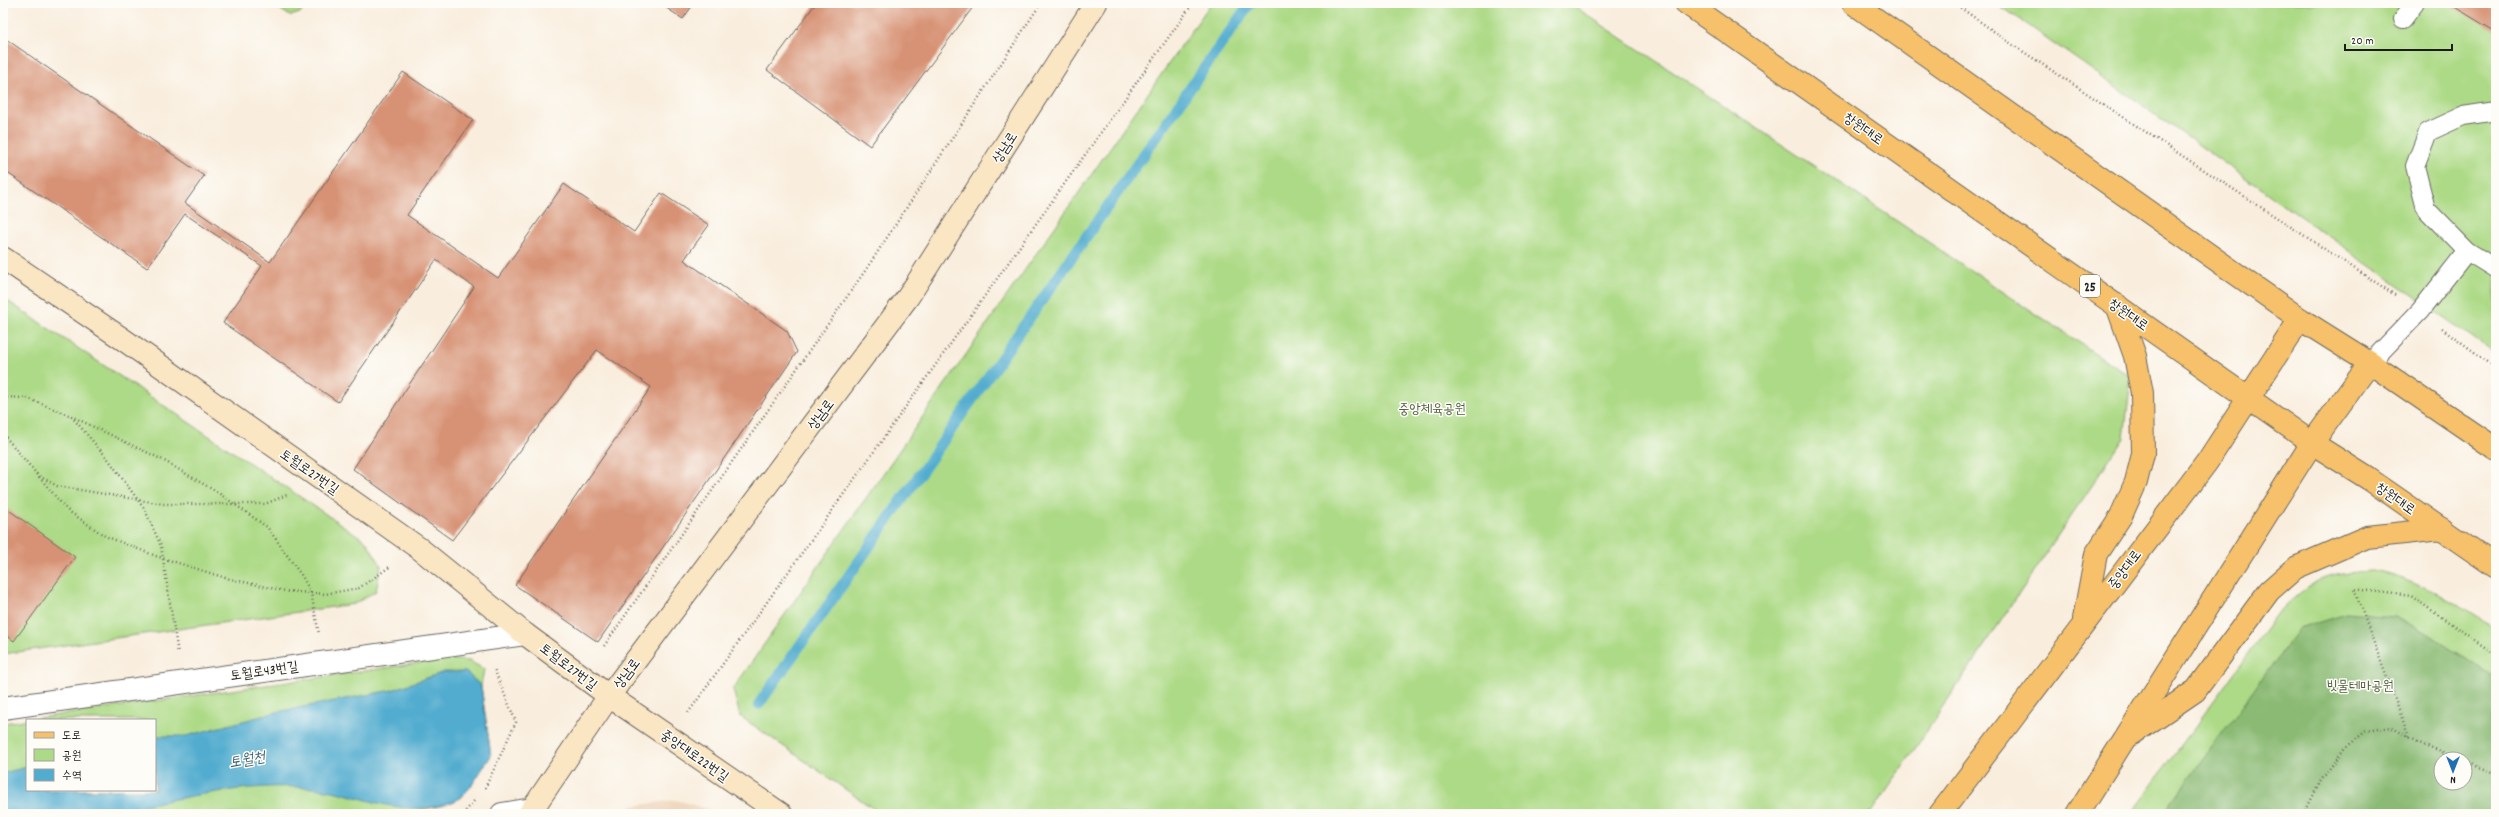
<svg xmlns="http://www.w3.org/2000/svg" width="2499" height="817" font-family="Dekko,'Poor Story',sans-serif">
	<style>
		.built { fill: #efd6bc }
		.green { fill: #adda86; stroke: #647b51; fill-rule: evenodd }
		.forest { fill: #8aba73; stroke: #536b48; fill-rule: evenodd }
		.water { fill: #51accf; stroke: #366476 }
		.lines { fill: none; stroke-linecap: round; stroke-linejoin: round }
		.stream { stroke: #51accf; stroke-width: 11 }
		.building { fill: #d79275 }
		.lane-casing { stroke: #696660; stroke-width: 20 }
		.street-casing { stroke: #696660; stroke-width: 24 }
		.secondary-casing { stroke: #696660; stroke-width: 24 }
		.primary-casing { stroke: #696660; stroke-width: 24 }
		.path { stroke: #696660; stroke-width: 2.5; stroke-dasharray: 1 3; stroke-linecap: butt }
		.lane { stroke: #fff; stroke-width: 18 }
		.street { stroke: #fff; stroke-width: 22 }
		.secondary { stroke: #fbe6c4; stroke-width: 22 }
		.primary { stroke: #f6c16b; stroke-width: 22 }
		.labels { text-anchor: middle; stroke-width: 3; stroke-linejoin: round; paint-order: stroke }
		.shield { fill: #fdfcf7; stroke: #605f5e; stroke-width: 1 }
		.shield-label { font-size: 13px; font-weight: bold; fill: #1c1c1c }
		.street-label { font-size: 14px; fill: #1c1c1c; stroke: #fdfcf7 }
		.park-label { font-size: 14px; fill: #4f5e41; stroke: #fdfcf7 }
		.water-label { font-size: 15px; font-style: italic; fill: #345d6d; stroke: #fdfcf7 }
	</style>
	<rect width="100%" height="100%" fill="#fdfcf7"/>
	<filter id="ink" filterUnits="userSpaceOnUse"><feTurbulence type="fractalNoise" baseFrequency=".025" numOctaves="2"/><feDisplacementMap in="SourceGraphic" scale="8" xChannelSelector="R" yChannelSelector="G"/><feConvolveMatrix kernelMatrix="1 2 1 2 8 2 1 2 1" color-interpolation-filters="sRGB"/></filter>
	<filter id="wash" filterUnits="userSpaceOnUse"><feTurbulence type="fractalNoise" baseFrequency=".012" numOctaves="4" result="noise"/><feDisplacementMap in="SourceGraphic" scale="16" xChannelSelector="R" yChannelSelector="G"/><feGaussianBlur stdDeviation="0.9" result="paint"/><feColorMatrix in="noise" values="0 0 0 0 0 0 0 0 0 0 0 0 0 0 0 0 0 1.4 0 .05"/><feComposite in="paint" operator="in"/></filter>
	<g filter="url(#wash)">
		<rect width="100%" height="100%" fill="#f9eede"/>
		<path class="built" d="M676,800L725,814H619L632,806Z"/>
		<g class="green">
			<path d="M271,3H308L300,13L290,16Z"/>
			<path d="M1211,3H1569L2131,377L2124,438L1871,814H881L740,716L733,689Z"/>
			<path d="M1996,3H2496V354L2028,25Z"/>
			<path d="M3,298L366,541L381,565L376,591L354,604L3,654Z"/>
			<path d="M2373,571C2419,581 2457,602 2496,630V814H2131L2278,613C2311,580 2326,573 2373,571ZM2441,759H2465V783H2441Z"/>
			<path d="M447,659L469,661L484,669L481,686L491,756L461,798L441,806L404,814H3V723ZM27,720H155V790H27Z"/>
		</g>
		<path class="forest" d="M2346,613L2394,617L2430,634L2496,679V814H2163L2299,628ZM2441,759H2465V783H2441Z"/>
		<path class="water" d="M444,672H466L481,686L491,756C482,768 473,787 461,797C457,801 447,804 442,805C393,817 358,792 312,788C239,781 166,803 94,814C65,817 32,814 3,814V773L27,767V790H155V736H186L277,712L392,690Z"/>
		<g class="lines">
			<path class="stream" d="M759,704L1250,3"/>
		</g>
		<g id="blocks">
			<g class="building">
				<path d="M659,3H694L683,19Z"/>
				<path d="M816,3H976L870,146L767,70Z"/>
				<path d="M2448,3H2496V32Z"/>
				<path d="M3,37L204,176L185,203L270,262L403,72L473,120L407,215L498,278L564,184L634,232L661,193L709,225L684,260L787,331L797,352L598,642L515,585L651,387L597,350L452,540L353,469L474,287L436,260L338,402L223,323L262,266L185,214L147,268L3,170Z"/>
				<path d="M3,506L75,557L14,641L3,633Z"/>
			</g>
		</g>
	</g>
	<g filter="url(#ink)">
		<use href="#blocks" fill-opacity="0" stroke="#696660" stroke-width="1"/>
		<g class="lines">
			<g class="lane-casing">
				<g id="lane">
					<path d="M2403,19L2415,3"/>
					<path d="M2496,111L2463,116L2428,132L2415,166L2426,209L2467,251L2496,269"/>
					<path d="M2370,363L2420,311L2467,251"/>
				</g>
			</g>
			<g class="street-casing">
				<g id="street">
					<path d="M3,708L525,634"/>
					<path d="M502,814L532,809"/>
				</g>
			</g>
			<g class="secondary-casing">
				<g id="secondary">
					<path d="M3,258L124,340L420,549L525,634L609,696L781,814"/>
					<path d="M529,814L609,696L908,297L1096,3"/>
				</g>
			</g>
			<g class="primary-casing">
				<g id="primary">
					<path d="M1686,3L2312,443L2369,479L2496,567"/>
					<path d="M1853,3L2300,319L2370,363L2496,449"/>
					<path d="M2084,619L2096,554L2121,516L2136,482L2143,454L2142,393L2135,356L2117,305"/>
					<path d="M2132,734L2195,691L2269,591L2295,568L2367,537L2442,529"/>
					<path d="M1940,814L2207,462L2300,319"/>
					<path d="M2077,814L2312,443L2370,363"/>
				</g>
			</g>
			<g class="path">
				<path d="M1954,3L2013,45L2395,295"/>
				<path d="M2442,328L2496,368"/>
				<path d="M3,397L27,398L71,416L109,460L145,510L161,546L178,654"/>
				<path d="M71,416L161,459L217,492L267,527L302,576L311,593L319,634"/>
				<path d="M3,434L67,510L105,536L156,556L226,578L285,591L325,594L359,588L391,566"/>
				<path d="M36,474L57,486L163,504H265L289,494"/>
				<path d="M604,646L867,268L1041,3"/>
				<path d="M688,713L1193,3"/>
				<path d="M2409,737L2354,589L2411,596L2496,655"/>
				<path d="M2465,762L2496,773"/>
				<path d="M485,788L516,722L494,669"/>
				<path d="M463,814L474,801"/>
				<path d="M2304,814L2320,782L2344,749L2366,731L2391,727L2425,746L2458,759"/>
			</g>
			<use href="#lane" class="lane"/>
			<use href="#street" class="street"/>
			<use href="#secondary" class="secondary"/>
			<use href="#primary" class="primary"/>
		</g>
	</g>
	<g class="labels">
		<rect class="shield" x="2080" y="275" width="20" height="22" rx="3"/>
		<g class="shield-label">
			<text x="2090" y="291">25</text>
		</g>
		<g class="street-label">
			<text transform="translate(1864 128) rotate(35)" y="5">창원대로</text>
			<text transform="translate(1004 147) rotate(-57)" y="5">상남로</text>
			<text transform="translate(2129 314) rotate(35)" y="5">창원대로</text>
			<text transform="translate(820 414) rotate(-53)" y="5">상남로</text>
			<text transform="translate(310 471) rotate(35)" y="5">토월로27번길</text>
			<text transform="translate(2396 498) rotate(35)" y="5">창원대로</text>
			<text transform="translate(2124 569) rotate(-53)" y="5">중앙대로</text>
			<text transform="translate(569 666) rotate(37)" y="5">토월로27번길</text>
			<text transform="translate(264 670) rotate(-8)" y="5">토월로43번길</text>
			<text transform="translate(626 673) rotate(-53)" y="5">상남로</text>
			<text transform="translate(695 755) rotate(35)" y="5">중앙대로22번길</text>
		</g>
		<g class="park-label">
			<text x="1432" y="413">중앙체육공원</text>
			<text x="2360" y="690">빗물테마공원</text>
		</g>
		<g class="water-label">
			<text transform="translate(247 759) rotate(-10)" y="5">토월천</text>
		</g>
	</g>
	<rect width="2499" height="817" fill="none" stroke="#fdfcf7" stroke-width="16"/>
	<rect x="26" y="719" width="130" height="72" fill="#fdfcf7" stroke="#a3a29f"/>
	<rect x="34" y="732" width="20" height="6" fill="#f6c16b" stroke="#a3a29f"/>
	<text x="62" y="739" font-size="12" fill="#1c1c1c">도로</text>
	<rect x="34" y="749" width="20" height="12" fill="#adda86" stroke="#a3a29f"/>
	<text x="62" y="759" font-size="12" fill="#1c1c1c">공원</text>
	<rect x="34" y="769" width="20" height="12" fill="#51accf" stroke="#a3a29f"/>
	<text x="62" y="779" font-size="12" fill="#1c1c1c">수역</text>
	<g transform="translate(2453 771) rotate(180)"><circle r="19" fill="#fdfcf7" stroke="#a3a29f"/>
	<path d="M0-3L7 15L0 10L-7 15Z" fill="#1f6fb2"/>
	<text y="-6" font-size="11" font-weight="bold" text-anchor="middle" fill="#1c1c1c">N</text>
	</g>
	<path d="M2345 44v6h107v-6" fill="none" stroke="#1c1c1c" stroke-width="2"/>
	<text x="2351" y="44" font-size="12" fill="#1c1c1c" stroke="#fdfcf7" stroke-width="3" paint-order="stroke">20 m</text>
</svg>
